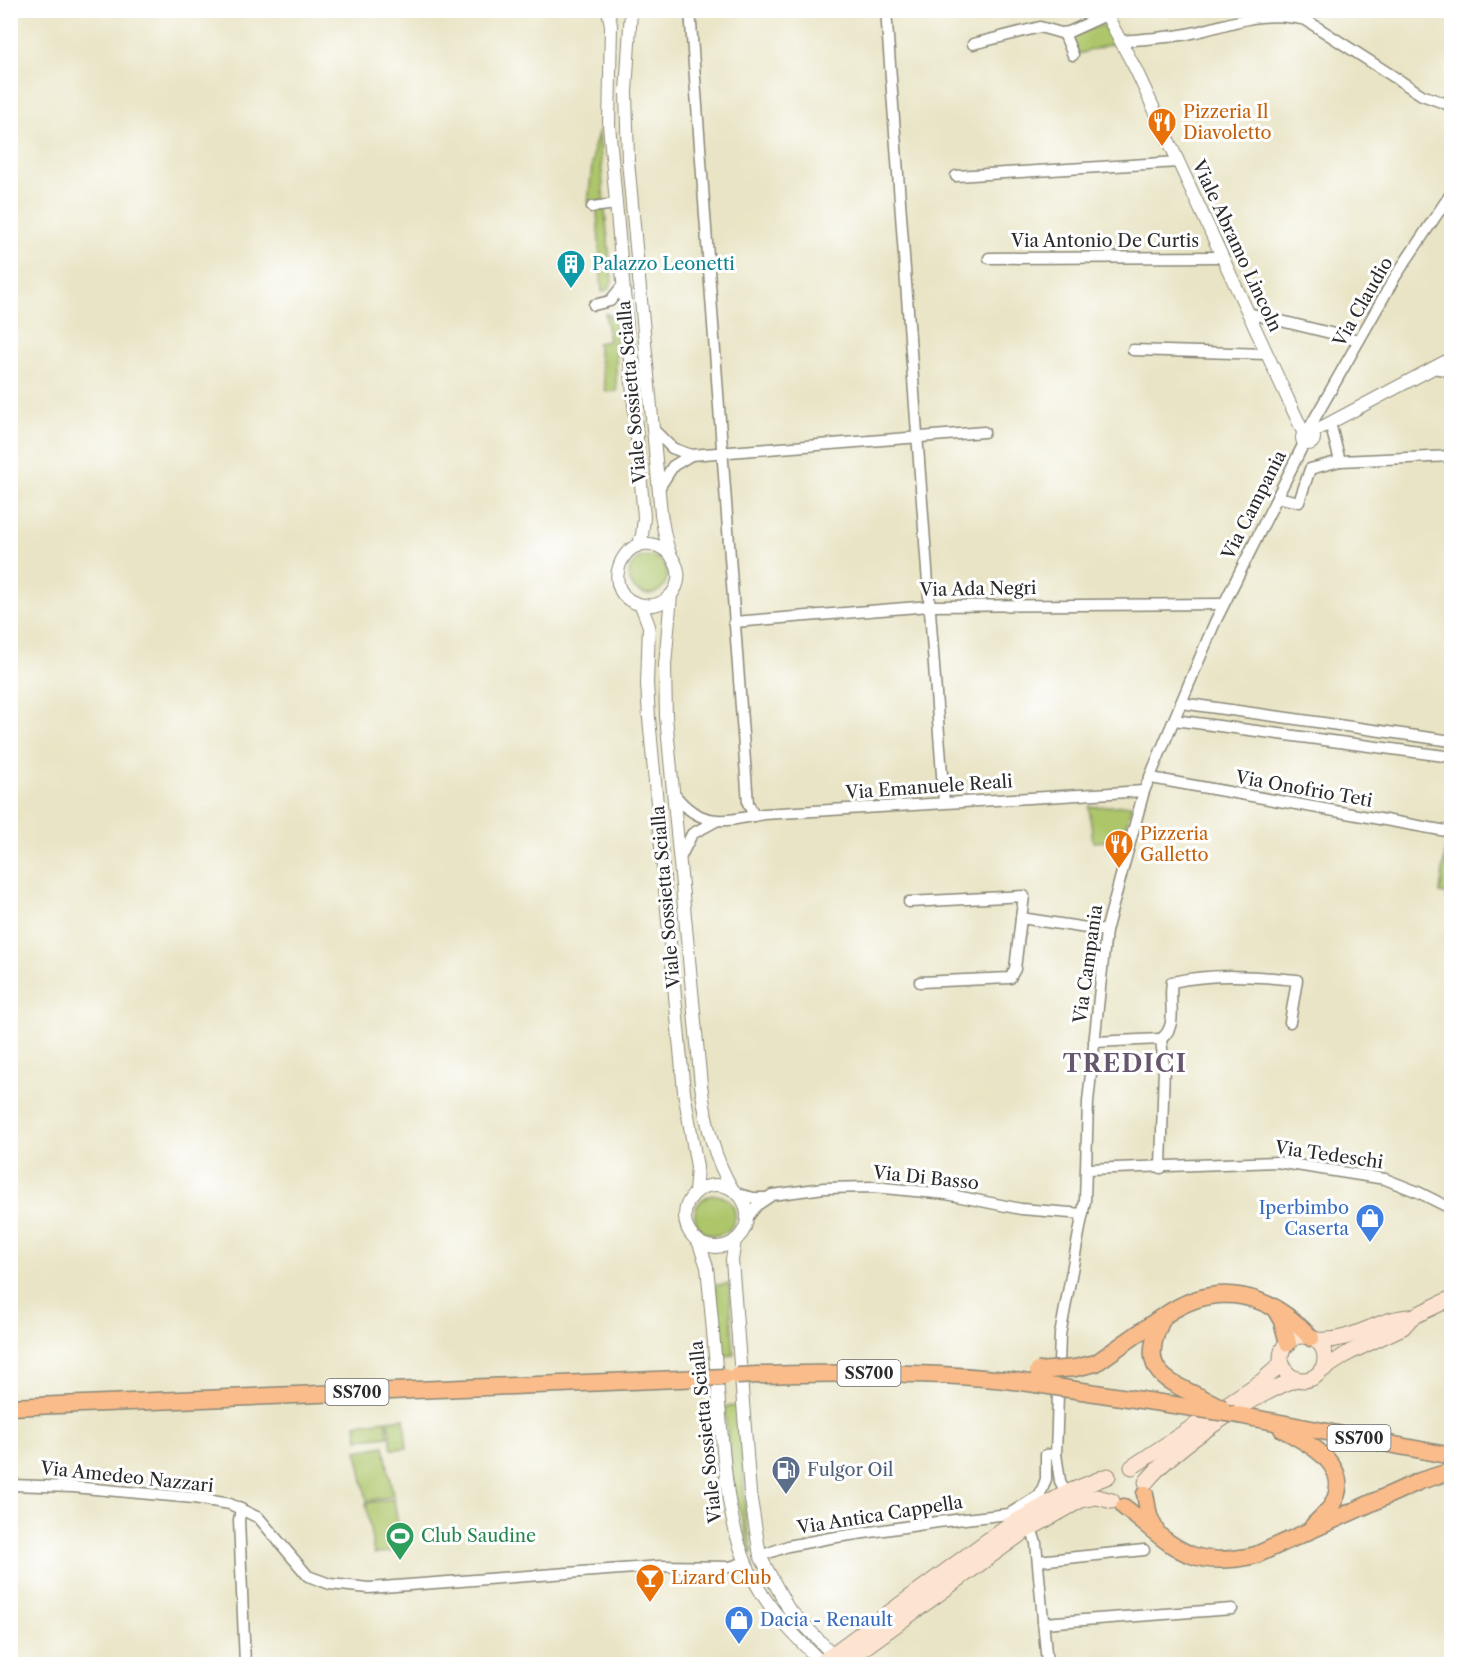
<svg xmlns="http://www.w3.org/2000/svg" width="1462" height="1675" font-family="'Libre Caslon Text',serif">
	<style>
		.green { fill: #adc66b; stroke: #6c784b; stroke-width: 1.5 }
		.lines { fill: none; stroke-linecap: round; stroke-linejoin: round }
		.minor-casing { stroke: #8a8878; stroke-width: 13 }
		.tertiary-casing { stroke: #8a8878; stroke-width: 14 }
		.secondary-casing { stroke: #8a8878; stroke-width: 17 }
		.trunk-casing { stroke: #8a8878; stroke-width: 19 }
		.minor { stroke: #fff; stroke-width: 10 }
		.tertiary { stroke: #fff; stroke-width: 12 }
		.secondary { stroke: #fde4d0; stroke-width: 15 }
		.trunk { stroke: #f9bc8a; stroke-width: 16 }
		.trunk-bridge-casing { stroke: #8a8878; stroke-width: 19; stroke-linecap: butt }
		.trunk-bridge { stroke: #f9bc8a; stroke-width: 16 }
		.labels { text-anchor: middle; stroke-width: 6; stroke-linejoin: round; paint-order: stroke }
		.shield { fill: #fff; stroke: #6b6b6b; stroke-width: 1.5 }
		.shield-label { font-size: 16px; font-weight: bold; fill: #2b2b2b }
		.food-label { font-size: 18px; fill: #c56008; stroke: #fff; text-anchor: start }
		.street-label { font-size: 18px; fill: #2b2b2b; stroke: #fff }
		.culture-label { font-size: 18px; fill: #0d838f; stroke: #fff; text-anchor: start }
		.shop-label { font-size: 18px; fill: #366cbe; stroke: #fff; text-anchor: end }
		.service-label { font-size: 18px; fill: #4e5e75; stroke: #fff; text-anchor: start }
		.leisure-label { font-size: 18px; fill: #27864d; stroke: #fff; text-anchor: start }
		.district-label { font-size: 24px; font-weight: bold; letter-spacing: 1.5px; fill: #67576e; stroke: #fff }
	</style>
	<rect width="100%" height="100%" fill="#fff"/>
	<filter id="ink" filterUnits="userSpaceOnUse"><feTurbulence type="fractalNoise" baseFrequency=".0167" numOctaves="2"/><feDisplacementMap in="SourceGraphic" scale="12" xChannelSelector="R" yChannelSelector="G"/><feConvolveMatrix kernelMatrix="1 2 1 2 8 2 1 2 1" color-interpolation-filters="sRGB"/></filter>
	<filter id="wash" filterUnits="userSpaceOnUse"><feTurbulence type="fractalNoise" baseFrequency=".008" numOctaves="4" result="noise"/><feDisplacementMap in="SourceGraphic" scale="24" xChannelSelector="R" yChannelSelector="G"/><feGaussianBlur stdDeviation="1.35" result="paint"/><feColorMatrix in="noise" values="0 0 0 0 0 0 0 0 0 0 0 0 0 0 0 0 0 1.4 0 .05"/><feComposite in="paint" operator="in"/></filter>
	<g filter="url(#wash)">
		<rect width="100%" height="100%" fill="#e9e4c5"/>
		<g class="green">
			<path d="M1102,25L1106,28L1112,44L1078,54L1072,36Z"/>
			<path d="M599,130L604,201L588,203L594,147Z"/>
			<path d="M597,210H605L612,281L609,289L602,292Z"/>
			<path d="M605,313L614,318C619,343 614,366 617,391L606,392L597,343L609,341Z"/>
			<circle cx="648" cy="575" r="19"/>
			<path d="M1132,805L1122,840L1093,842L1089,807Z"/>
			<path d="M1447,839H1451V895L1440,893Z"/>
			<circle cx="715" cy="1215" r="20"/>
			<path d="M729,1284L734,1355L720,1356L715,1285Z"/>
			<path d="M739,1406L746,1521L753,1553L750,1554L734,1486L724,1407Z"/>
			<path d="M404,1418L407,1448L392,1449L388,1420Z"/>
			<path d="M386,1420L388,1436L358,1439L356,1424Z"/>
			<path d="M384,1446L393,1496L367,1501L357,1451Z"/>
			<path d="M394,1499L402,1550L374,1554L366,1503Z"/>
		</g>
	</g>
	<g filter="url(#ink)">
		<g class="lines">
			<g class="minor-casing">
				<g id="minor">
					<path d="M690,10L748,803L754,816"/>
					<path d="M886,10L944,802"/>
					<path d="M1064,33L1073,55"/>
					<path d="M1122,41C1143,39 1165,38 1187,34C1232,25 1257,9 1306,20L1422,95L1452,106"/>
					<path d="M973,44L1040,27L1061,33L1069,32L1106,15"/>
					<path d="M956,176L1178,162"/>
					<path d="M592,207L616,204"/>
					<path d="M989,258L1221,257"/>
					<path d="M594,305L610,301L623,285"/>
					<path d="M1248,313L1359,340"/>
					<path d="M1133,350L1266,354"/>
					<path d="M1432,368L1446,370L1452,375"/>
					<path d="M1330,423L1340,461L1452,456"/>
					<path d="M654,430L672,448L691,455L984,432"/>
					<path d="M1307,432L1395,277L1452,192"/>
					<path d="M659,488L673,466L691,455"/>
					<path d="M1277,497L1299,502L1310,469L1340,461"/>
					<path d="M734,622L930,606L1223,604"/>
					<path d="M1181,703L1452,741"/>
					<path d="M1174,720L1452,757"/>
					<path d="M1151,778L1452,832"/>
					<path d="M675,795C701,829 727,821 764,814L1144,791"/>
					<path d="M681,856L692,834L716,821"/>
					<path d="M909,902L1024,896L1021,918"/>
					<path d="M920,982L1010,978L1015,969L1021,918L1106,931"/>
					<path d="M1161,1039C1179,1025 1168,1003 1172,982C1215,973 1254,976 1297,980L1290,1022"/>
					<path d="M1094,1042L1161,1039"/>
					<path d="M1161,1168L1164,1066L1161,1039"/>
					<path d="M1088,1169L1277,1162L1385,1179L1418,1192L1452,1209"/>
					<path d="M738,1194L754,1198H766"/>
					<path d="M747,1218L757,1205L772,1195L824,1188L873,1187L946,1194L1021,1209L1083,1214"/>
					<path d="M10,1485L73,1487L194,1498L230,1504L259,1518L308,1576L330,1584L369,1588L661,1566L730,1567L746,1562"/>
					<path d="M1066,1493L1060,1481L1056,1454L1060,1335L1085,1201L1088,1102L1106,931L1144,791L1215,622L1304,443"/>
					<path d="M241,1509L239,1520L245,1664"/>
					<path d="M1031,1528L1036,1543L1047,1664"/>
					<path d="M760,1556L788,1546L830,1538L938,1522L1009,1514L1040,1495L1046,1479V1455L1056,1454"/>
					<path d="M1038,1561L1144,1550"/>
					<path d="M1043,1623L1232,1609"/>
				</g>
			</g>
			<g class="tertiary-casing">
				<g id="tertiary">
					<path d="M608,10L611,25L609,124L644,517L642,536L637,546"/>
					<path d="M631,10L626,92L628,161L661,514C663,526 665,539 669,551C671,558 677,563 678,571C681,591 663,608 644,605C592,598 625,517 669,553"/>
					<path d="M1104,10L1136,70L1304,434"/>
					<circle cx="1308" cy="438" r="6"/>
					<path d="M1311,433L1452,358"/>
					<path d="M671,595L665,665L666,717L701,1085C706,1123 713,1157 733,1190"/>
					<path d="M641,605L649,626L647,683L649,718L684,1092L697,1167L695,1193"/>
					<circle cx="716" cy="1216" r="31"/>
					<path d="M698,1240L707,1267C712,1316 716,1366 720,1416C725,1468 727,1524 750,1572C767,1609 795,1636 823,1664"/>
					<path d="M735,1240L732,1260L750,1493L760,1556L788,1608L837,1659"/>
				</g>
			</g>
			<g class="secondary-casing">
				<g id="secondary">
					<circle cx="1303" cy="1358" r="22"/>
					<path d="M1316,1340C1354,1343 1379,1317 1412,1317"/>
					<path d="M1321,1371L1350,1352L1403,1327L1412,1317L1452,1298"/>
					<path d="M1132,1467L1262,1381L1282,1363"/>
					<path d="M1146,1482C1176,1445 1251,1397 1296,1379"/>
					<path d="M819,1664L1006,1527L1066,1493L1108,1476"/>
					<path d="M842,1664L1022,1533L1081,1500L1097,1497L1112,1501"/>
				</g>
			</g>
			<g class="trunk-casing">
				<g id="trunk">
					<path d="M1274,1307L1282,1321L1288,1343"/>
					<path d="M1164,1316C1216,1279 1270,1293 1311,1338"/>
					<path d="M758,1375C852,1373 943,1370 1036,1384"/>
					<path d="M10,1407L703,1378"/>
					<path d="M1233,1414L1452,1456"/>
					<path d="M1282,1429C1308,1443 1355,1466 1332,1505C1328,1512 1319,1519 1313,1526"/>
					<path d="M1145,1494L1149,1516L1156,1531"/>
					<path d="M1124,1507C1173,1545 1188,1571 1256,1555L1420,1481L1452,1471"/>
				</g>
			</g>
			<use href="#minor" class="minor"/>
			<use href="#tertiary" class="tertiary"/>
			<use href="#secondary" class="secondary"/>
			<use href="#trunk" class="trunk"/>
			<g class="trunk-bridge-casing">
				<g id="trunk-bridge">
					<path d="M1164,1316C1130,1380 1178,1383 1222,1408"/>
					<path d="M1038,1371L1075,1368L1096,1363L1163,1316"/>
					<path d="M737,1376L758,1375"/>
					<path d="M703,1378L724,1377"/>
					<path d="M1036,1384L1233,1414"/>
				</g>
			</g>
			<use href="#trunk-bridge" class="trunk-bridge"/>
		</g>
	</g>
	<defs>
		<g id="restaurant-pin" transform="scale(1.5)"><path d="M0 17L-7.5 6A9.5 9.5 0 1 1 7.5 6Z" fill="#e8710a" stroke="#fff"/><path d="M-5-6h1v4h1v-4h1v4h1v-4h1v5L-1.5 .5V6h-2V.5L-5-1ZM5-6V6H3V1.5H1.5Q1.5-4 5-6Z" fill="#fff"/></g>
		<g id="building-pin" transform="scale(1.5)"><path d="M0 17L-7.5 6A9.5 9.5 0 1 1 7.5 6Z" fill="#0f9aa8" stroke="#fff"/><path d="M-4-6H4V6H1V3H-1V6H-4ZM-2.5-4.3h1.7v1.8h-1.7ZM.8-4.3h1.7v1.8H.8ZM-2.5-1h1.7V.8h-1.7ZM.8-1h1.7V.8H.8Z" fill="#fff"/></g>
		<g id="shop-pin" transform="scale(1.5)"><path d="M0 17L-7.5 6A9.5 9.5 0 1 1 7.5 6Z" fill="#3f7fe0" stroke="#fff"/><path d="M-5-2.5h2.3a2.7 3.5 0 0 1 5.4 0H5L5.5 6h-11ZM-1.5-2.5h3a1.5 2.3 0 0 0-3 0Z" fill="#fff"/></g>
		<g id="fuel-pin" transform="scale(1.5)"><path d="M0 17L-7.5 6A9.5 9.5 0 1 1 7.5 6Z" fill="#5c6f8a" stroke="#fff"/><path d="M-5.5-6h7V0h2V4h1.3V-2.5L3-4.5l.8-.8L6-3V5H2.5V1h-1V6h-7ZM-4.2-4.7v3.2H.2V-4.7Z" fill="#fff"/></g>
		<g id="stadium-pin" transform="scale(1.5)"><path d="M0 17L-7.5 6A9.5 9.5 0 1 1 7.5 6Z" fill="#2e9e5b" stroke="#fff"/><path d="M0-5a6.5 5 0 1 0 0 10a6.5 5 0 1 0 0-10ZM-3.5-1.8h7v3.6h-7Z" fill="#fff"/></g>
		<g id="bar-pin" transform="scale(1.5)"><path d="M0 17L-7.5 6A9.5 9.5 0 1 1 7.5 6Z" fill="#e8710a" stroke="#fff"/><path d="M-6-5H6L.8 .8V4.5H3.5V6h-7V4.5H-.8V.8Z" fill="#fff"/></g>
	</defs>
	<g fill-rule="evenodd">
		<use href="#restaurant-pin" x="1162" y="122"/>
		<use href="#building-pin" x="571" y="264"/>
		<use href="#restaurant-pin" x="1119" y="844"/>
		<use href="#shop-pin" x="1370" y="1218"/>
		<use href="#fuel-pin" x="786" y="1470"/>
		<use href="#stadium-pin" x="400" y="1536"/>
		<use href="#bar-pin" x="650" y="1578"/>
		<use href="#shop-pin" x="739" y="1620"/>
	</g>
	<g class="labels">
		<g class="shield">
			<rect x="837.5" y="1360" width="63" height="26" rx="4.5"/>
			<rect x="325.5" y="1379" width="63" height="26" rx="4.5"/>
			<rect x="1327.5" y="1425" width="63" height="26" rx="4.5"/>
		</g>
		<g class="shield-label">
			<text x="869" y="1379">SS700</text>
			<text x="357" y="1398">SS700</text>
			<text x="1359" y="1444">SS700</text>
		</g>
		<g class="food-label">
			<text x="1183" y="118">Pizzeria Il<tspan x="1183" dy="21">Diavoletto</tspan></text>
			<text x="1140" y="840">Pizzeria<tspan x="1140" dy="21">Galletto</tspan></text>
			<text x="671" y="1584">Lizard Club</text>
		</g>
		<g class="street-label">
			<text x="1105" y="247">Via Antonio De Curtis</text>
			<text transform="translate(1237 246) rotate(65)" y="6">Viale Abramo Lincoln</text>
			<text transform="translate(1363 302) rotate(-60)" y="6">Via Claudio</text>
			<text transform="translate(632 392) rotate(-95)" y="6">Viale Sossietta Scialla</text>
			<text transform="translate(1254 505) rotate(-63)" y="6">Via Campania</text>
			<text transform="translate(978 589) rotate(-1)" y="6">Via Ada Negri</text>
			<text transform="translate(929 787) rotate(-4)" y="6">Via Emanuele Reali</text>
			<text transform="translate(1304 789) rotate(10)" y="6">Via Onofrio Teti</text>
			<text transform="translate(666 897) rotate(-95)" y="6">Viale Sossietta Scialla</text>
			<text transform="translate(1088 964) rotate(-82)" y="6">Via Campania</text>
			<text transform="translate(1329 1155) rotate(8)" y="6">Via Tedeschi</text>
			<text transform="translate(926 1178) rotate(6)" y="6">Via Di Basso</text>
			<text transform="translate(706 1432) rotate(-96)" y="6">Viale Sossietta Scialla</text>
			<text transform="translate(127 1477) rotate(6)" y="6">Via Amedeo Nazzari</text>
			<text transform="translate(880 1515) rotate(-9)" y="6">Via Antica Cappella</text>
		</g>
		<g class="culture-label">
			<text x="592" y="270">Palazzo Leonetti</text>
		</g>
		<g class="shop-label">
			<text x="1349" y="1214">Iperbimbo<tspan x="1349" dy="21">Caserta</tspan></text>
			<text x="760" y="1626" text-anchor="start">Dacia - Renault</text>
		</g>
		<g class="service-label">
			<text x="807" y="1476">Fulgor Oil</text>
		</g>
		<g class="leisure-label">
			<text x="421" y="1542">Club Saudine</text>
		</g>
		<g class="district-label">
			<text x="1125" y="1072">TREDICI</text>
		</g>
	</g>
	<rect width="1462" height="1675" fill="none" stroke="#fff" stroke-width="36"/>
</svg>
